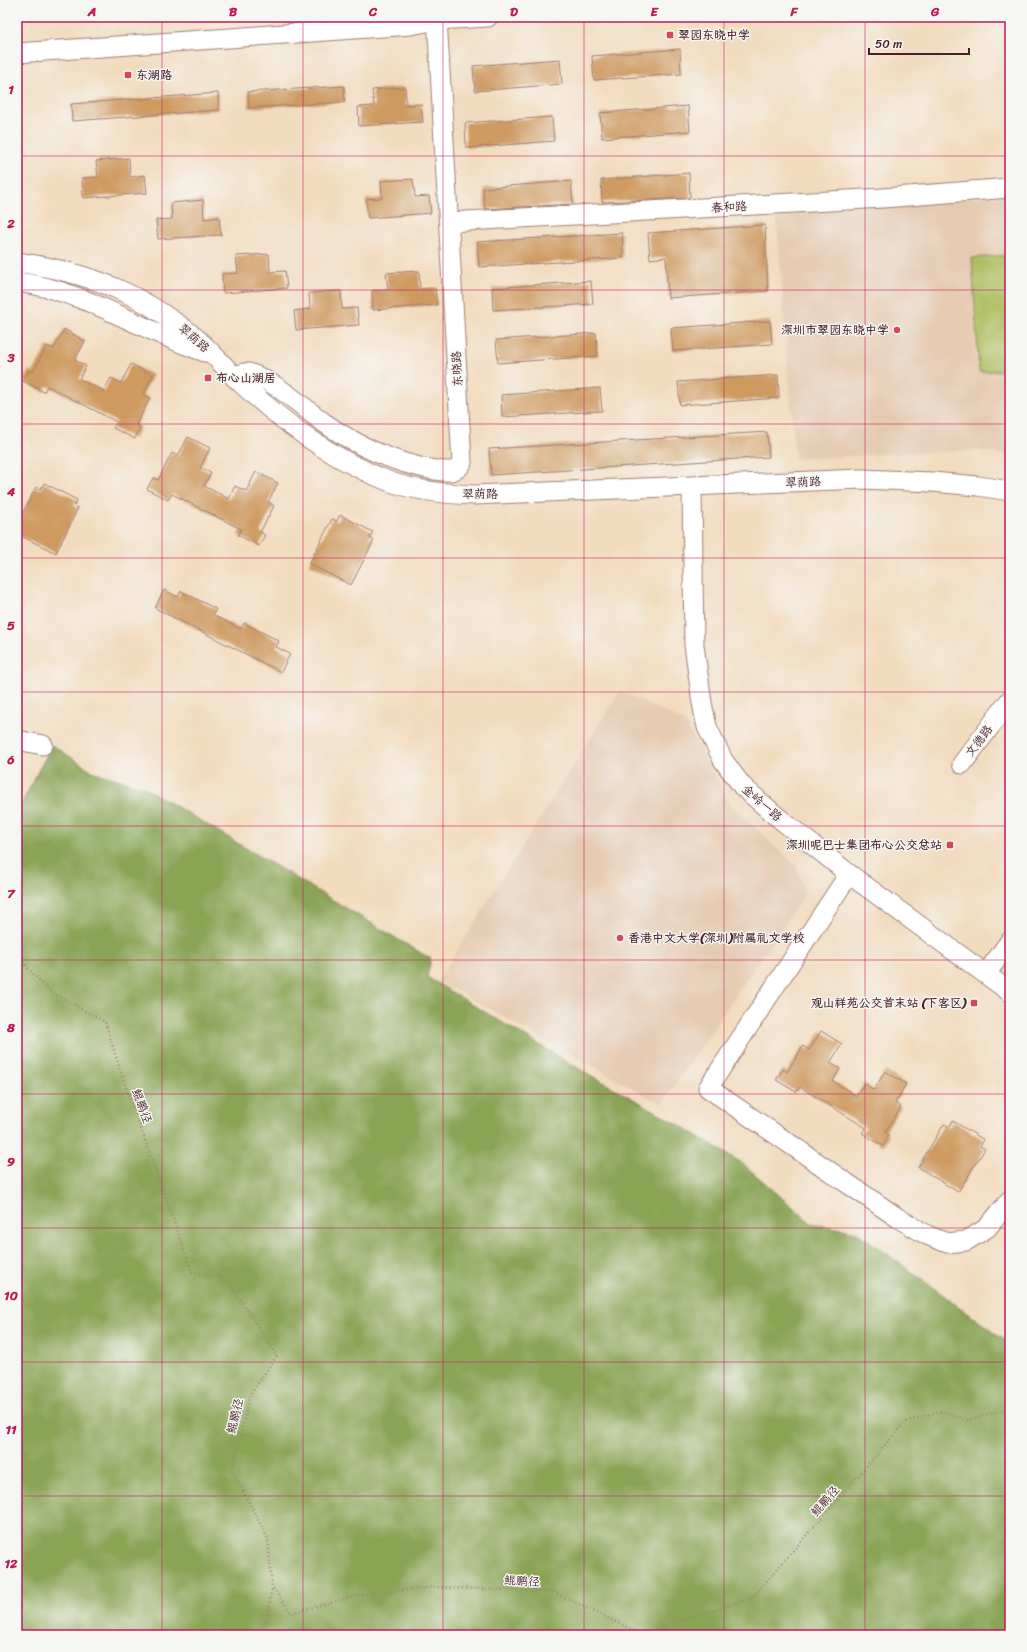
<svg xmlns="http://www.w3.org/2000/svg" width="1027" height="1652" font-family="Sriracha,'LXGW WenKai TC',sans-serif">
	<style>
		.built { fill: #e5cbb2 }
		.green { fill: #aebd5f; stroke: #7c6e45 }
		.forest { fill: #8aa456; stroke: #6a6240 }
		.building { fill: #ce9a60 }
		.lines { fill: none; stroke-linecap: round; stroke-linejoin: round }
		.minor-casing { stroke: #9e7e75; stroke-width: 21 }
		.path { stroke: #9e7e75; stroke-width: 2.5; stroke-dasharray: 1 3; stroke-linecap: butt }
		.minor { stroke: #fff; stroke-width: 19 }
		.grid { fill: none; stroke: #c2185b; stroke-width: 1; stroke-opacity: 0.55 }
		.poi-dot { fill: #d1495b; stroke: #f6f6f2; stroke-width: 1.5 }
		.labels { text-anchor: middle; stroke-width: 3; stroke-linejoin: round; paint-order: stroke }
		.poi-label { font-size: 12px; font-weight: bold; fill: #4a1f2b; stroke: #f6f6f2; text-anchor: start }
		.street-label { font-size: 12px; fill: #4a1f2b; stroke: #f6f6f2 }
		.neatline { fill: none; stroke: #c2185b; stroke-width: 1.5 }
		.grid-label { font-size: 13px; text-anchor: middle; font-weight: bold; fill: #c2185b }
	</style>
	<rect width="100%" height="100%" fill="#f6f6f2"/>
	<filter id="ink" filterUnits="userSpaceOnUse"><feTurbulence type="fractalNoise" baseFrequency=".025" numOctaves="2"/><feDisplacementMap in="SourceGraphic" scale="8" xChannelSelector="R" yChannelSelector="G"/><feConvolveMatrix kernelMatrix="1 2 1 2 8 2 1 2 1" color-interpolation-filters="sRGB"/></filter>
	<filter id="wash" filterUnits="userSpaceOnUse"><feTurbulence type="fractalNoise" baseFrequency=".012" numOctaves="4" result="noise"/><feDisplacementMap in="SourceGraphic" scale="16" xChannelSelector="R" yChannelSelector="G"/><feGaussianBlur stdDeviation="0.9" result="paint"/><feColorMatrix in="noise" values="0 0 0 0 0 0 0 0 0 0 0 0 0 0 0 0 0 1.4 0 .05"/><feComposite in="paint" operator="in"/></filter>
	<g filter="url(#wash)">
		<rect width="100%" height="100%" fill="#f2dcbf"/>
		<g class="built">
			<path d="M1010,195V456L976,450L795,459L776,210Z"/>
			<path d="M620,691L685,722L730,804L797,867L805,894L662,1104L438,981Z"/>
		</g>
		<path class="green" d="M1010,255V370L979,372L972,258Z"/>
		<path class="forest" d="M52,745L94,772L144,787L431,959L427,977L574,1066L673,1121L742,1163L811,1223L857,1232L1010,1344V1635H17V812Z"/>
		<g id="blocks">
			<g class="building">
				<path d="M680,49L681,74L594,80L592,56Z"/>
				<path d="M560,59L562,84L475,91L473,66Z"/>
				<path d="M344,86L345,102L249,108L248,92Z"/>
				<path d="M405,87L406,105L421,104L423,122L359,126L358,107L374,106L372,90Z"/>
				<path d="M218,93L219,110L72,121L71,104Z"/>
				<path d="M688,106L690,131L602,138L600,113Z"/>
				<path d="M552,117L554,141L466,148L465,123Z"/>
				<path d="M129,158L130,177L145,175L147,193L83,198L82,178L98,177L96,161Z"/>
				<path d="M689,173L690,198L602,202L601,180Z"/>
				<path d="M413,179L415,197L429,196L431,213L368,218L366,199L382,198L381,181Z"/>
				<path d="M571,181L573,204L485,209L483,188Z"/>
				<path d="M203,200L204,219L219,217L221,235L158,239L156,220L172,219L171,203Z"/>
				<path d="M765,225L768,291L668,298L666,257L650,259L648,233Z"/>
				<path d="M622,233L623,258L479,267L477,242Z"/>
				<path d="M269,254L270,272L285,271L287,288L223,293L222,274L238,273L236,256Z"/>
				<path d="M419,271L420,289L435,288L437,305L373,310L372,291L388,290L386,273Z"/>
				<path d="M591,281L593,304L493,310L492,288Z"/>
				<path d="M341,291L342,309L357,308L359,325L296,330L294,311L310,309L309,293Z"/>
				<path d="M770,321L772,344L673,351L671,328Z"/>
				<path d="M64,329L85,341L75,360L86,366L79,379L104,391L111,378L121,383L131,364L153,375L143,395L150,398L136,425L140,427L135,439L113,428L117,422L47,386L44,392L23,381L29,370L33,372L47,346L54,349Z"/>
				<path d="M596,333L598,356L498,363L496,340Z"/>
				<path d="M778,375L779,398L680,405L678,382Z"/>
				<path d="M600,388L602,411L502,417L501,395Z"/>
				<path d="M767,432L769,457L491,475L489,449Z"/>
				<path d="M188,437L210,448L200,468L211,473L204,486L229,499L235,486L246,491L256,472L278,483L268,502L274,506L260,532L265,535L259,546L238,535L241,529L172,494L168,500L147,489L153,478L158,480L172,453L178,456Z"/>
				<path d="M44,483L77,500L74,506L78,508L56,553L17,534V524L36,487L41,489Z"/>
				<path d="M340,515L373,532L369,538L374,540L351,585L309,564L332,519L337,521Z"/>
				<path d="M164,590L178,597L181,591L216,609L213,615L241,629L244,623L279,641L276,647L290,654L281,672L155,608Z"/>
				<path d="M821,1031L842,1044L830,1063L840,1069L833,1081L856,1096L864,1083L874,1090L885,1071L906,1084L895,1103L901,1107L885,1132L889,1135L883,1146L862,1133L866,1128L800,1087L796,1092L776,1080L783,1069L787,1072L803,1046L809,1050Z"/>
				<path d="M953,1121L984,1140L980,1146L985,1149L958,1192L918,1167L944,1124L949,1127Z"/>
			</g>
		</g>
	</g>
	<g filter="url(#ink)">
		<use href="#blocks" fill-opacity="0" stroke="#9e7e75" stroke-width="1"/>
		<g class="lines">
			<g class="minor-casing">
				<g id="minor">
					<path d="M17,53L411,25L437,20L488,17"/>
					<path d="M449,222L883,198L1010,188"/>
					<path d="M17,262C52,267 89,276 122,291C142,300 161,312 179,325C203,341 222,365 243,385C286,425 333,460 388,481C415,491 446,494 475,495L862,479L932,482L978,486L1010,491"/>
					<path d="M17,282C85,290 141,331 205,352"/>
					<path d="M235,378C239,375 243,372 249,373C273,380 303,407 323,422C355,445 396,464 435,470C446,471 456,474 462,463L437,17"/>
					<path d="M692,486L694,645L702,703L707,727L723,760L742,786L775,815L849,874L1010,992"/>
					<path d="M17,740L43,745"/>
					<path d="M962,764L1010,700"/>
					<path d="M849,874L708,1088L898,1218L927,1235L947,1243L966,1241L987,1228L1010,1200"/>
					<path d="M986,974L1010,941"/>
				</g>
			</g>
			<g class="path">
				<path d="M17,956L48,990L105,1022L121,1073L192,1272L227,1279L277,1356L250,1394L232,1470L268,1539L272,1587L291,1613L359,1595L434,1587L554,1592L643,1635"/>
				<path d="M257,1635L268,1620L272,1587"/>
				<path d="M660,1635L666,1625L752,1598L905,1422L940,1411L967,1420L1010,1408"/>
			</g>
			<use href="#minor" class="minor"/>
		</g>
	</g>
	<path class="grid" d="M162,17V1635M303,17V1635M443,17V1635M584,17V1635M724,17V1635M865,17V1635M17,156H1010M17,290H1010M17,424H1010M17,558H1010M17,692H1010M17,826H1010M17,960H1010M17,1094H1010M17,1228H1010M17,1362H1010M17,1496H1010"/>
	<g class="poi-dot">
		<rect x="666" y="31" width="8" height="8" rx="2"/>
		<rect x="124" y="71" width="8" height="8" rx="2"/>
		<circle cx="897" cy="330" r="4"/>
		<rect x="204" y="374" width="8" height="8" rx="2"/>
		<rect x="946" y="841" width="8" height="8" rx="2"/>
		<circle cx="620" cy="938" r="4"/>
		<rect x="970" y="999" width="8" height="8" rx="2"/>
	</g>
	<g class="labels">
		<g class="poi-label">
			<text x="678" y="39">翠园东晓中学</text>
			<text x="136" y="79">东湖路</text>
			<text x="889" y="334" text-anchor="end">深圳市翠园东晓中学</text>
			<text x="216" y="382">布心山湖居</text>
			<text x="942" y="849" text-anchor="end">深圳呢巴士集团布心公交总站</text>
			<text x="628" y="942">香港中文大学(深圳)附属礼文学校</text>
			<text x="966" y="1007" text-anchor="end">观山祥苑公交首末站 (下客区)</text>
		</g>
		<g class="street-label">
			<text transform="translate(729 207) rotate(-3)" y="4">春和路</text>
			<text transform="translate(194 338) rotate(41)" y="4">翠荫路</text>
			<text transform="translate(457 369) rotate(-93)" y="4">东晓路</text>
			<text transform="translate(803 482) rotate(-2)" y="4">翠荫路</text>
			<text x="480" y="498">翠荫路</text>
			<text transform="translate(979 741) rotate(-53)" y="4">文德路</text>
			<text transform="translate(762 803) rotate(41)" y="4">金岭一路</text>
			<text transform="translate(142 1106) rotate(70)" y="4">鲲鹏径</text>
			<text transform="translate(235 1416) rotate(-77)" y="4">鲲鹏径</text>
			<text transform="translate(825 1501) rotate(-49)" y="4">鲲鹏径</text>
			<text transform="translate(522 1581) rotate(3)" y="4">鲲鹏径</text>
		</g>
	</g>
	<rect width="1027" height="1652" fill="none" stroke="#f6f6f2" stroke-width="44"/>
	<path d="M869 48v6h100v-6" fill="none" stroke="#4a1f2b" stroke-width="2"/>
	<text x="875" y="48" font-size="12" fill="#4a1f2b" stroke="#f6f6f2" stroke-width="3" paint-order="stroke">50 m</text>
	<rect x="22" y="22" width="983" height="1608" class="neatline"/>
	<g class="grid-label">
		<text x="92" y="16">A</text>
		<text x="233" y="16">B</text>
		<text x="373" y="16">C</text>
		<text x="514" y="16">D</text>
		<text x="654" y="16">E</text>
		<text x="794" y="16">F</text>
		<text x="935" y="16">G</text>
		<text x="11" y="94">1</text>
		<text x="11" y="228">2</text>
		<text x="11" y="362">3</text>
		<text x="11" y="496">4</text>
		<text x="11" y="630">5</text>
		<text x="11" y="764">6</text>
		<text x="11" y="898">7</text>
		<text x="11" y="1032">8</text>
		<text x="11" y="1166">9</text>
		<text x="11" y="1300">10</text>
		<text x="11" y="1434">11</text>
		<text x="11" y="1568">12</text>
	</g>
</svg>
